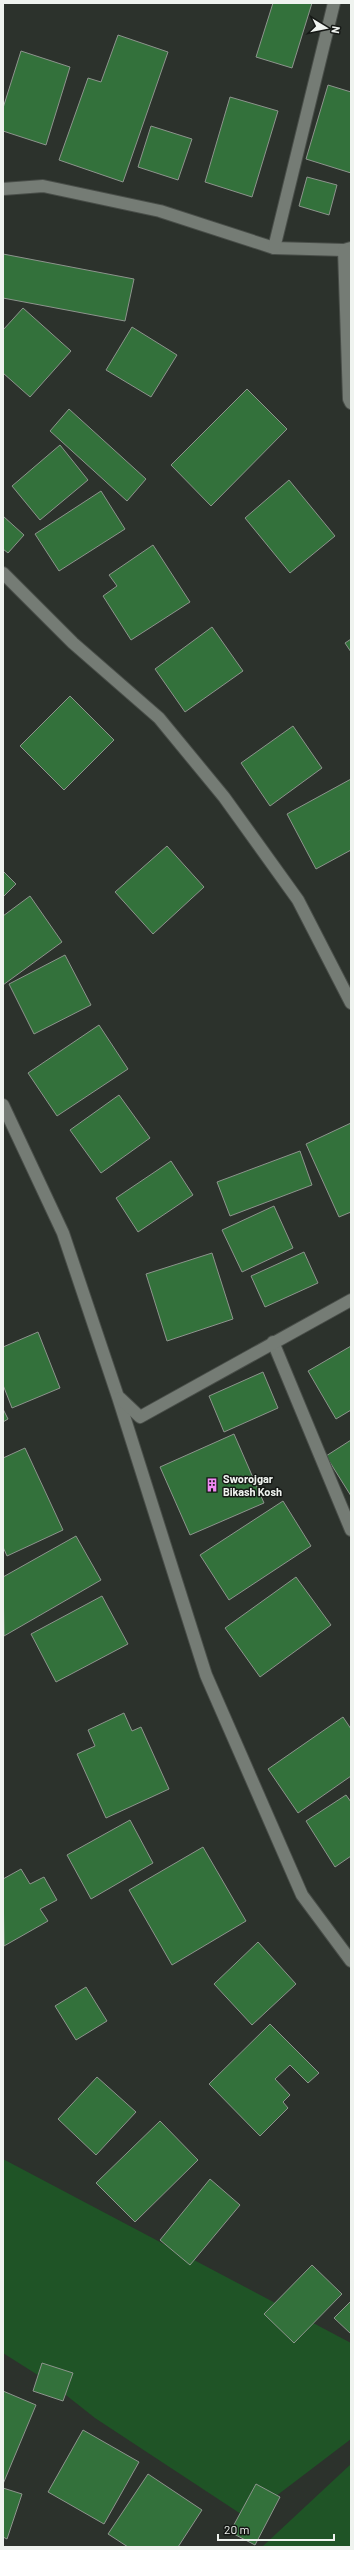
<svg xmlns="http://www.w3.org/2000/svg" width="354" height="2550" font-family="Barlow,sans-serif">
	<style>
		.green { fill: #1f5426 }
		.building { fill: #33713b; stroke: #8d948d }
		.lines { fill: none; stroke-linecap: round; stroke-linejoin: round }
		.minor-casing { stroke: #494e49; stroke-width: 14 }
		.minor { stroke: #757c75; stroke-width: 12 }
		.labels { text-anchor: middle; stroke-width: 3; stroke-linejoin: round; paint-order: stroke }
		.poi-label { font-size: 11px; font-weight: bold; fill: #eff3ef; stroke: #161916; text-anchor: start }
	</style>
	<rect width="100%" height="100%" fill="#2c322c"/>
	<g class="green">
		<path d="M3,2159L351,2343V2439L247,2518L95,2418L52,2384L3,2353Z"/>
		<path d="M351,2464V2547H262Z"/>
	</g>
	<g class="building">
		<path d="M273,3H312L292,68L256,57Z"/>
		<path d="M118,35L168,52L123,182L59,160L88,78L101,82Z"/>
		<path d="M21,51L70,67L46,145L3,131V108Z"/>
		<path d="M328,85L351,92V173L306,159Z"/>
		<path d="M230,97L278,111L252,197L205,182Z"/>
		<path d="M151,126L192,139L178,180L138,167Z"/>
		<path d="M307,177L337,185L329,215L299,206Z"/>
		<path d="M3,254L134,279L125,321L3,298Z"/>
		<path d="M23,308L71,351L30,397L3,373V330Z"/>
		<path d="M132,327L177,355L151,397L106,370Z"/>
		<path d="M247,389L287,429L211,506L171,465Z"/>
		<path d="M69,409L146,479L127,501L50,431Z"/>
		<path d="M60,445L88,480L40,520L12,486Z"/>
		<path d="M289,480L335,536L290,573L245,518Z"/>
		<path d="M101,491L125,529L59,571L35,534Z"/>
		<path d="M3,516L24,535L8,553L3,549Z"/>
		<path d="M153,545L190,602L131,640L103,596L117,586L109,575Z"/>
		<path d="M212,627L243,671L185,712L155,669Z"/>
		<path d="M351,639V652L345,643Z"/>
		<path d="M70,696L114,740L64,790L20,746Z"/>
		<path d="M293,726L322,768L270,806L241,763Z"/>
		<path d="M351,779V850L316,869L287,814Z"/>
		<path d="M167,846L204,887L153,934L115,892Z"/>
		<path d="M3,871L16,884L3,897Z"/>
		<path d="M30,896L62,942L3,985V916Z"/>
		<path d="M65,955L91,1005L34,1034L9,984Z"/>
		<path d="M99,1025L128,1069L57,1116L28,1073Z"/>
		<path d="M119,1095L150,1138L101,1173L70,1130Z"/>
		<path d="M351,1123V1212L339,1217L306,1144Z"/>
		<path d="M300,1151L312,1185L230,1216L217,1182Z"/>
		<path d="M171,1161L193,1195L138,1232L116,1198Z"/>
		<path d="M274,1206L293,1248L242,1272L222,1230Z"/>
		<path d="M304,1252L318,1283L265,1307L251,1276Z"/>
		<path d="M212,1253L233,1319L167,1341L146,1274Z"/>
		<path d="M38,1332L60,1388L12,1408L3,1385V1347Z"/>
		<path d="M351,1346V1410L336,1419L308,1371Z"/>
		<path d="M263,1372L278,1408L224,1432L209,1396Z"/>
		<path d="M3,1409L8,1419L3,1422Z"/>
		<path d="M234,1434L264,1503L190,1535L160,1467Z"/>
		<path d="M351,1440V1496L326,1456Z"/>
		<path d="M25,1448L63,1530L7,1556L3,1547V1458Z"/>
		<path d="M283,1501L311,1546L229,1600L200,1555Z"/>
		<path d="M76,1536L101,1580L4,1636L3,1577Z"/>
		<path d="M296,1577L331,1625L260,1677L225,1628Z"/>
		<path d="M102,1596L128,1644L56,1682L31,1634Z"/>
		<path d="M124,1713L132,1731L141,1727L169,1789L106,1818L77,1754L95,1746L88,1730Z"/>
		<path d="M343,1717L351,1729V1776L298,1813L268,1769Z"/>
		<path d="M346,1795L351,1802V1856L335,1867L306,1821Z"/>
		<path d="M130,1820L153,1863L91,1899L67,1855Z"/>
		<path d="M203,1847L246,1921L172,1965L129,1890Z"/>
		<path d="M21,1869L30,1884L44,1877L57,1900L40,1909L48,1921L4,1946L3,1879Z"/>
		<path d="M258,1942L296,1984L252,2025L214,1984Z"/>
		<path d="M86,1987L107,2021L76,2040L55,2006Z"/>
		<path d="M270,2024L319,2073L308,2083L290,2065L275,2079L290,2095L283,2102L288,2108L260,2136L209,2084Z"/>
		<path d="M97,2077L136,2112L96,2155L58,2119Z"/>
		<path d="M160,2121L198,2160L135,2222L96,2183Z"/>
		<path d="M210,2179L240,2205L190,2265L160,2240Z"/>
		<path d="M312,2265L342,2294L294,2343L264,2314Z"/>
		<path d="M351,2301V2334L334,2318Z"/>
		<path d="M42,2363L73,2373L63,2401L33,2391Z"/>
		<path d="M3,2391L36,2405L3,2484Z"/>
		<path d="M83,2430L139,2462L104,2524L48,2492Z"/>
		<path d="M148,2474L202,2510L178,2547H128L108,2534Z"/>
		<path d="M256,2484L280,2497L255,2545L230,2532Z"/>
		<path d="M3,2488L22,2494L7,2539L3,2537Z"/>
	</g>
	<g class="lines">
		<g class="minor-casing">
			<g id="minor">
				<path d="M3,189L43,186L160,211L274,248L344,250L351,248"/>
				<path d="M274,248L334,3"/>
				<path d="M344,250L349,399L351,403"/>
				<path d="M3,573L73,643L159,718L224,797L298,900L351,1003"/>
				<path d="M3,1105L63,1233L118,1397L206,1675L302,1895L351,1961"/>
				<path d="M273,1342L351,1530"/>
				<path d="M120,1398L140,1417L351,1300"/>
			</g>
		</g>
		<use href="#minor" class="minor"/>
	</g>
	<defs>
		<g id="building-bare" transform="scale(1.08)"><path d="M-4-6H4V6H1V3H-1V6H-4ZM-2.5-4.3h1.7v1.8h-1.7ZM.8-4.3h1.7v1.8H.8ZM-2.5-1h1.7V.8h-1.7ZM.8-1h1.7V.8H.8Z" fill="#f18af4" stroke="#161916" stroke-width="2.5" paint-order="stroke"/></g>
	</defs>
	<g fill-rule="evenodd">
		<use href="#building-bare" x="212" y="1485"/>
	</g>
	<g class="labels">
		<g class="poi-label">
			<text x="223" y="1483">Sworojgar<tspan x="223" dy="13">Bikash Kosh</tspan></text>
		</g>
	</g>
	<rect width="354" height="2550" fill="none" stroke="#eff3ef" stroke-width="8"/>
	<g transform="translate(326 28) rotate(100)" stroke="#161916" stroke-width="3" paint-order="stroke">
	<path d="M0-3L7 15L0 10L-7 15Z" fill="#eff3ef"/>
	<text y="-6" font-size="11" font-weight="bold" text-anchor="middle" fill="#eff3ef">N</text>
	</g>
	<path d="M218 2534v6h116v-6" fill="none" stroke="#eff3ef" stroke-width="2"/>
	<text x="224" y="2534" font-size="12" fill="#eff3ef" stroke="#161916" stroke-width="3" paint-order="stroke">20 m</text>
</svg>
